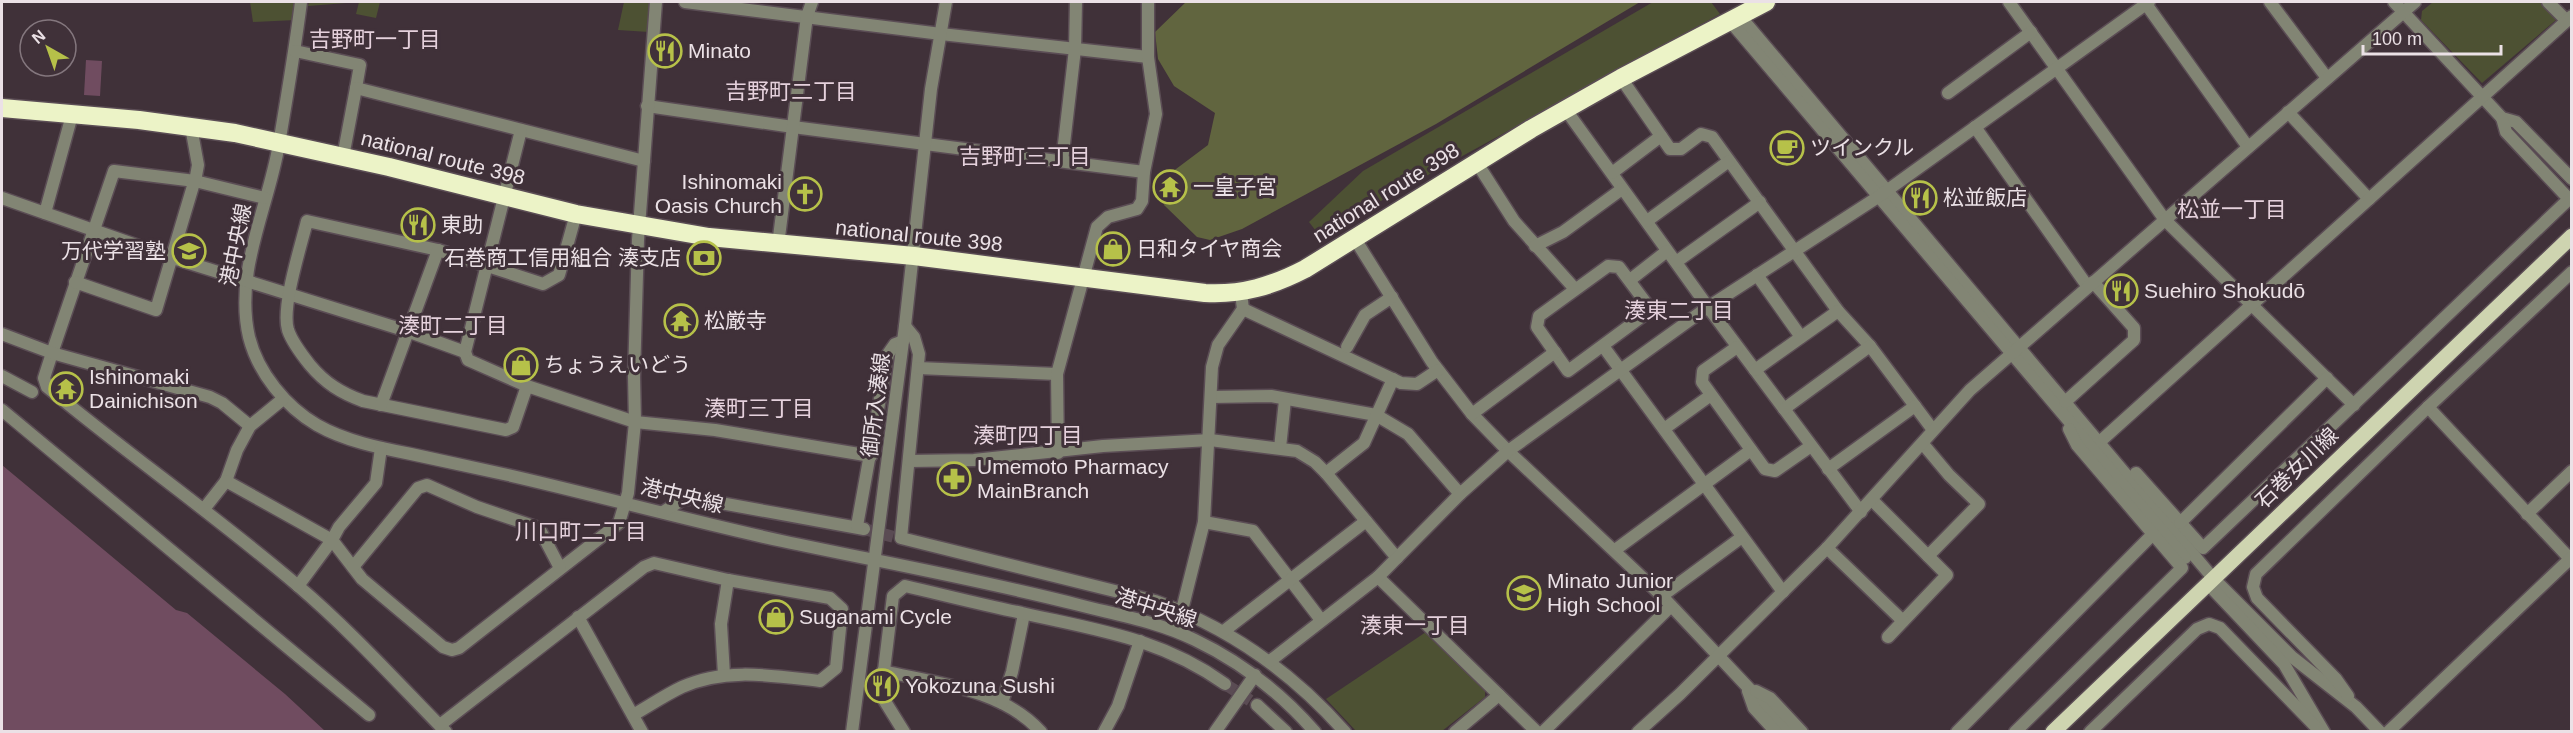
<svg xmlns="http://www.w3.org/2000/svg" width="2573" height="733" font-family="Helvetica,'Noto Sans JP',sans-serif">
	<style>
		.green { fill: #4d5133 }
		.forest { fill: #61653f }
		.water { fill: #704c60 }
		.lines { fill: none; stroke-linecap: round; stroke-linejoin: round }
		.minor-tunnel { stroke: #5a4b53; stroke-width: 12; stroke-dasharray: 12 6; stroke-linecap: butt }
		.minor-casing { stroke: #5b4d55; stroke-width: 15 }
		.major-casing { stroke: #5b4d55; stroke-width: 18 }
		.highway-casing { stroke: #5b4d55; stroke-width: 21 }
		.minor { stroke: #828574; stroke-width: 12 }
		.major { stroke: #ced4b0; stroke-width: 15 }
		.highway { stroke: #ecf3c7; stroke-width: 18 }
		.labels { text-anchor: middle; stroke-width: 6; stroke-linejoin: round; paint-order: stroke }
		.poi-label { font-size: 21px; fill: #ebe1e6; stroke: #403139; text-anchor: start }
		.street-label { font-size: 21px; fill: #ebe1e6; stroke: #403139 }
		.neighbourhood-label { font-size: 22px; fill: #e5d1dc; stroke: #403139 }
	</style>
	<rect width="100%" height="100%" fill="#403139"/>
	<g class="green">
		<path d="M250,2H298L296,20L253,22Z"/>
		<path d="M309,2H380L376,18L356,14L359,2L308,6Z"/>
		<path d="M624,2H651L649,32L618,30Z"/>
		<path d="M1653,2H1711L1720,14L1319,235L1309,222L1363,171Z"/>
		<path d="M2433,2H2540L2556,20L2482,83L2421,20L2422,11Z"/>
		<path d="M1426,632L1485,689V697L1442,731H1356L1326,699Z"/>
	</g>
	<path class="forest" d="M1186,2H1640L1436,124L1242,229L1210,240L1197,237L1164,205L1172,172L1208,145L1215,113L1174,86L1158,59L1155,32Z"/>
	<g class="water">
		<path d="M86,60L102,61L100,96L84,95Z"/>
		<path d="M2,465L176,610L187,613L285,694L325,731H2Z"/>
	</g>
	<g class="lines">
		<g class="minor-tunnel">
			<path d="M864,529L894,537"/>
			<path d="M1225,684L1257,705"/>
		</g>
		<g class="minor-casing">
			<g id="minor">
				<path d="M301,2C295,49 287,97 279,144C268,209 234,271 249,337C258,373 286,407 317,425C345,441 380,448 411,454C444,461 476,468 508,475C600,496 690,521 782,541C881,562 981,580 1079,605C1118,615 1159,622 1195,640C1241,662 1281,693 1315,732"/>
				<path d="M685,2L941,34L1148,57"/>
				<path d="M2009,2L2165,220L2354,405"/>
				<path d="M2270,2L2327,78"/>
				<path d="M2394,2L2502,118L2516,122L2572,179"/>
				<path d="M2548,2L2566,20"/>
				<path d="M2146,4L2248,147"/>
				<path d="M1740,16L2213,578L2292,657L2356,707L2380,732"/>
				<path d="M1730,21L2185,558"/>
				<path d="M295,51L360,65L356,88L644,161"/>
				<path d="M1621,78L1670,149H1681L1701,134L1712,137L1838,311L1870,346L1933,430"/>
				<path d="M1948,93L2031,32"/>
				<path d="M647,106L793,127L1144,172"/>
				<path d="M1566,110L1708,307L1861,512"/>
				<path d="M2288,112L2369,199"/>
				<path d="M1975,127L2088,287"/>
				<path d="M521,130L465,352L468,360L527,386L635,422L715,430L871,456"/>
				<path d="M343,157L356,88"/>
				<path d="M1062,161L1075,49L1076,2"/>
				<path d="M1477,163L1514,221L1575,289"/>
				<path d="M1612,173L1661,136"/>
				<path d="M2,198L173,258L407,331L465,352"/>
				<path d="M265,198L195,181L114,171L52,353L44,378L47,387C129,455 216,516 297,585C350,630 397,682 446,732"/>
				<path d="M45,213L72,115"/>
				<path d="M1647,221L1729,161"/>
				<path d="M1355,239L1432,362L1472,414L1508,451L1662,596L1790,732"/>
				<path d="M778,245L807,16L812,2"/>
				<path d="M1535,246L1563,232L1622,189"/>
				<path d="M1676,262L1760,202"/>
				<path d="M1608,266L1619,267L1646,303L1644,315L1568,371L1537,327L1539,316Z"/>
				<path d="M1757,275L1801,337"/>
				<path d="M1630,280L1667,251"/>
				<path d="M75,282L156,310L196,176L198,165L191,127"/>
				<path d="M1243,309L1401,383L1417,384L1438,370"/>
				<path d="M905,326L914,337L919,354L901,538L1155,601C1230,628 1292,672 1345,732"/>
				<path d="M2,334L52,353L210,397L222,403L250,426"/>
				<path d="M1603,346L1783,592"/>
				<path d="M1347,347L1365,315L1392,297"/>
				<path d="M1737,347L1703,371L1702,382L1765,469L1775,471L1811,446"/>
				<path d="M918,368L1057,374"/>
				<path d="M1755,370L1838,311"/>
				<path d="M2,376L32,392"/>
				<path d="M527,386L513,427L506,430L363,401C341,393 325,383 310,365C302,355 292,342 288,330C281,307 301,246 307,221L438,250L543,284L559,275L576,214"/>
				<path d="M1211,397L1271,396L1376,415L1408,434L1460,494"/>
				<path d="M283,399L250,426L237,450L226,481L332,540L362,579L443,647L452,650L459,648L619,523L628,493L635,422L634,377L638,240L656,2"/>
				<path d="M2065,402L2134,340V328L2093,282"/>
				<path d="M381,405L438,250"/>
				<path d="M2428,407L2572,561"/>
				<path d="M1784,409L1870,346"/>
				<path d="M2,410L369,715"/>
				<path d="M1472,414L1555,352"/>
				<path d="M1664,429L1711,395"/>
				<path d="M2104,438L2572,16"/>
				<path d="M1923,444L1949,475L1979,504L1928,556"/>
				<path d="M1280,448L1285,400"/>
				<path d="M1058,453L1057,374L1097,227L1108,217L1137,209L1142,201L1144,172L1156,114L1148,57V2"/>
				<path d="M910,461L974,460L1103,446L1210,440L1297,451L1315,462L1326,473L1397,558"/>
				<path d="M1828,469L1915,406"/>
				<path d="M1326,473L1364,443L1393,379"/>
				<path d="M2136,473L2203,548L2569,199L2506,132L2502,118"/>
				<path d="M1872,500L1947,575L1888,637"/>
				<path d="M204,509L226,481"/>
				<path d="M663,512L682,500L693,498L864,529"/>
				<path d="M2527,514L2572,471"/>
				<path d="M1204,522L1253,531L1321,620"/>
				<path d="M2180,523L2327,378"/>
				<path d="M857,526L888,354L895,344L903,341"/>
				<path d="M1827,548L1903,621"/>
				<path d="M1615,550L1751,450"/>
				<path d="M353,567L418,488L427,485L477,507L539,528L560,568"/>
				<path d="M1378,577L1537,732"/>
				<path d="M2209,585L2284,664L2324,732"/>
				<path d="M298,586L332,540L339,527L376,483L381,448"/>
				<path d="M1662,596L1742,537"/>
				<path d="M1182,610L1204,522L1212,367L1218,345L1243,309L1241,293"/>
				<path d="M578,617L642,732"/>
				<path d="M1224,631L1366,521"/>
				<path d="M1270,661L1378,577L1460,494L1508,451L1708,307L1878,197L2149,2"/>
				<path d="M883,671C935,683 1003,689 1041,732"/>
				<path d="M724,675L721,624L728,580"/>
				<path d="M1748,691L1754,708L1776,732"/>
				<path d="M1756,691L1770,698L1802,732"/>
				<path d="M2348,696L2336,679L2257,598L2253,587L2256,574L2428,407L2572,272"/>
				<path d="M1002,703L1012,672L1024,614"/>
				<path d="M1257,705L1286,732"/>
				<path d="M440,725L644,567L654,563L728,580L830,598L842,609L836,668L820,681C774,676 726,667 682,687C665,695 649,706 633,715"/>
				<path d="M852,732L905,326L931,89L946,2"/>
				<path d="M904,732L881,695L893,596L905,586C944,595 983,605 1022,613C1096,630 1161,638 1225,684"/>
				<path d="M1104,732L1118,706L1140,641"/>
				<path d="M1215,732L1255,675"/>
				<path d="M1455,732L1499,695"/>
				<path d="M1543,732L1671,606"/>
				<path d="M1638,732L1680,694L1827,548L1970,390L2415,2"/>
				<path d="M1957,732L2153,534"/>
				<path d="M2015,732L2182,568L2077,445L2069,429"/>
				<path d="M2090,732L2197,629L2209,624L2220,628L2318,729"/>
				<path d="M2388,732L2572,557"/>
			</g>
		</g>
		<g class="major-casing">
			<path id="major" d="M2053,732L2572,236"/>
		</g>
		<g class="highway-casing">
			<path id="highway" d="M2,108L139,120L235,133L389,167L576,214L709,237L914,256L1205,293C1242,295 1272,286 1305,269L1531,129L1621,78L1766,2"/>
		</g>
		<use href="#minor" class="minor"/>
		<use href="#major" class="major"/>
		<use href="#highway" class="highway"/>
	</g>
	<defs>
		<g id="restaurant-ring" transform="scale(1.725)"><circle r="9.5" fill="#403139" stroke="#b6c149" stroke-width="1.5"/><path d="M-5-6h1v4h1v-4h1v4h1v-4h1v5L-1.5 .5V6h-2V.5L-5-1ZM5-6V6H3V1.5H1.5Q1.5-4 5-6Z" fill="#b6c149"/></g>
		<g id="cafe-ring" transform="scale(1.725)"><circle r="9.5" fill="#403139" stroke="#b6c149" stroke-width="1.5"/><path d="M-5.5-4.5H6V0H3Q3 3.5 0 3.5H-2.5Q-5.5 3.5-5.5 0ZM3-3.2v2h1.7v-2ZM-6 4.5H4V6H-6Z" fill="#b6c149"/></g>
		<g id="temple-ring" transform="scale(1.725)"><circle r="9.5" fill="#403139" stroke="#b6c149" stroke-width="1.5"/><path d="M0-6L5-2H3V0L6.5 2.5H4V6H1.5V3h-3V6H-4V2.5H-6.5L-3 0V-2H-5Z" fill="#b6c149"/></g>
		<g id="church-ring" transform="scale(1.725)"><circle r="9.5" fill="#403139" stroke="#b6c149" stroke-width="1.5"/><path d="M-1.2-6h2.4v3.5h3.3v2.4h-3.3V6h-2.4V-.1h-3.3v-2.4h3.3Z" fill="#b6c149"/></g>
		<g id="shop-ring" transform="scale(1.725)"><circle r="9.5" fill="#403139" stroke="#b6c149" stroke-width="1.5"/><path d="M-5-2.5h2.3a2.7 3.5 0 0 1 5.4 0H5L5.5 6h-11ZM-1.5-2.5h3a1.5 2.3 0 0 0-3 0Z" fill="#b6c149"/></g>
		<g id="school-ring" transform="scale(1.725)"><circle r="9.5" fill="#403139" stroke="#b6c149" stroke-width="1.5"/><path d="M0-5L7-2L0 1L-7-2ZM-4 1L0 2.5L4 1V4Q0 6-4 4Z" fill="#b6c149"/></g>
		<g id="bank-ring" transform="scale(1.725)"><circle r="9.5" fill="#403139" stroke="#b6c149" stroke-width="1.5"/><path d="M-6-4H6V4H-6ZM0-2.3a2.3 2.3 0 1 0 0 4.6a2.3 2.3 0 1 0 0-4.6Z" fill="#b6c149"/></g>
		<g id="pharmacy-ring" transform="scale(1.725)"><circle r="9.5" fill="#403139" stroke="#b6c149" stroke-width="1.5"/><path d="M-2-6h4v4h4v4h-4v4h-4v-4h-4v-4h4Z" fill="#b6c149"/></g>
	</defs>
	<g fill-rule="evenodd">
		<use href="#restaurant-ring" x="665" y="51"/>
		<use href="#cafe-ring" x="1787" y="148"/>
		<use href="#temple-ring" x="1170" y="187"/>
		<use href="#church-ring" x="805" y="194"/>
		<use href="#restaurant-ring" x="1920" y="198"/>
		<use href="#restaurant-ring" x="418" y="225"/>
		<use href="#shop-ring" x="1113" y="249"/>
		<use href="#school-ring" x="189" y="251"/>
		<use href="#bank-ring" x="704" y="258"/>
		<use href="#restaurant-ring" x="2121" y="291"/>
		<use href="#temple-ring" x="681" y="321"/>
		<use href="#shop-ring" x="521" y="365"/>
		<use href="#temple-ring" x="66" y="389"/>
		<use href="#pharmacy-ring" x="954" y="479"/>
		<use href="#school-ring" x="1524" y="593"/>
		<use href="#shop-ring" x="776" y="617"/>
		<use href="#restaurant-ring" x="882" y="686"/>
	</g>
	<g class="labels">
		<g class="poi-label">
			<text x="688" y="58">Minato</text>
			<text x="1810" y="155">ツインクル</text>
			<text x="782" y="189" text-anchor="end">Ishinomaki<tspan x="782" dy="24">Oasis Church</tspan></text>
			<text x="1193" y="194">一皇子宮</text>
			<text x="1943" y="205">松並飯店</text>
			<text x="441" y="232">東助</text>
			<text x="1136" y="256">日和タイヤ商会</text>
			<text x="166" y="258" text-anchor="end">万代学習塾</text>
			<text x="681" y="265" text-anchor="end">石巻商工信用組合 湊支店</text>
			<text x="2144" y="298">Suehiro Shokudō</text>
			<text x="704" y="328">松厳寺</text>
			<text x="544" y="372">ちょうえいどう</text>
			<text x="89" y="384">Ishinomaki<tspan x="89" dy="24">Dainichison</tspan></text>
			<text x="977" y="474">Umemoto Pharmacy<tspan x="977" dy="24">MainBranch</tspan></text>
			<text x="1547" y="588">Minato Junior<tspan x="1547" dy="24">High School</tspan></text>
			<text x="799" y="624">Suganami Cycle</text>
			<text x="905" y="693">Yokozuna Sushi</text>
		</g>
		<g class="street-label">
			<text transform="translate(443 158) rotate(14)" y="7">national route 398</text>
			<text transform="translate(1386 193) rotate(-32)" y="7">national route 398</text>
			<text transform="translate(919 236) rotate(6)" y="7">national route 398</text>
			<text transform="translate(236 245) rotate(-79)" y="7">港中央線</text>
			<text transform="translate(876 405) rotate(-83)" y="7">御所入湊線</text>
			<text transform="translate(2297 468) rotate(-44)" y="7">石巻女川線</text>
			<text transform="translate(682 496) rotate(14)" y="7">港中央線</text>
			<text transform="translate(1156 608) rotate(18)" y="7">港中央線</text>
		</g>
		<g class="neighbourhood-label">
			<text x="375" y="47">吉野町一丁目</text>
			<text x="791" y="99">吉野町二丁目</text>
			<text x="1025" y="164">吉野町三丁目</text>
			<text x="2232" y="217">松並一丁目</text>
			<text x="1679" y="318">湊東二丁目</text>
			<text x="453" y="333">湊町二丁目</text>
			<text x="759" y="416">湊町三丁目</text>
			<text x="1028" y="443">湊町四丁目</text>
			<text x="581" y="539">川口町二丁目</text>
			<text x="1415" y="633">湊東一丁目</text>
		</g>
	</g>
	<rect width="2573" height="733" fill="none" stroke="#ebe1e6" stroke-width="6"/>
	<g transform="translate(48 48) rotate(320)"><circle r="28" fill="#403139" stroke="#84777e" stroke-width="1.5"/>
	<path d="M0-4.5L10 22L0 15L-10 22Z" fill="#b6c149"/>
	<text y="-9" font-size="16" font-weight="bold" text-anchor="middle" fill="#ebe1e6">N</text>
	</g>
	<path d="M2363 45v9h138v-9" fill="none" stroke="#ebe1e6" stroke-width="3"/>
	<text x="2372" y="45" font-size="18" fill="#ebe1e6" stroke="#403139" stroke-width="4.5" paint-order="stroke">100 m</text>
</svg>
